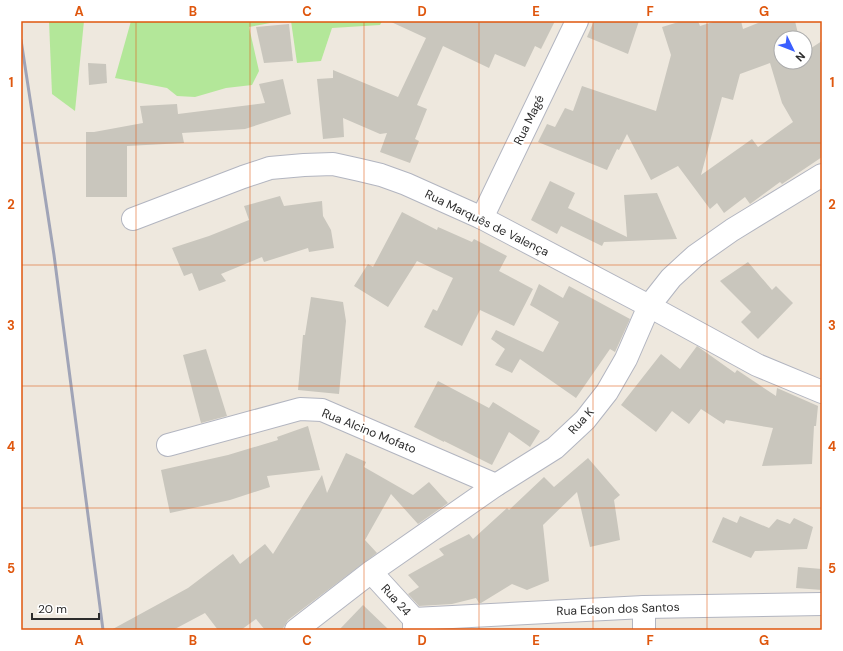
<svg xmlns="http://www.w3.org/2000/svg" width="843" height="651" font-family="'DM Sans',sans-serif">
	<style>
		.green { fill: #b3e799 }
		.building { fill: #c9c6bd; fill-rule: evenodd }
		.lines { fill: none; stroke-linecap: round; stroke-linejoin: round }
		.minor-casing { stroke: #b2b5c0; stroke-width: 24 }
		.minor { stroke: #fff; stroke-width: 22 }
		.rail { stroke: #a0a4b7; stroke-width: 3 }
		.grid { fill: none; stroke: #df570e; stroke-width: 1; stroke-opacity: 0.55 }
		.labels { text-anchor: middle; stroke-width: 4; stroke-linejoin: round; paint-order: stroke }
		.street-label { font-size: 12px; fill: #2c2c2c; stroke: #fff }
		.neatline { fill: none; stroke: #df570e; stroke-width: 1.5 }
		.grid-label { font-size: 13px; text-anchor: middle; font-weight: bold; fill: #df570e }
	</style>
	<rect width="100%" height="100%" fill="#eee8de"/>
	<g class="green">
		<path d="M49,21H84L75,111L52,94Z"/>
		<path d="M131,21H281L249,27L259,71L252,85L226,88L195,97L177,96L167,88L115,78Z"/>
		<path d="M291,21H382L380,25L332,28L321,61L297,63Z"/>
	</g>
	<g class="building">
		<path d="M389,21H555L541,49L535,46L525,67L495,54L489,68L443,46L417,105L427,109L415,139L419,141L410,163L380,152L387,133L380,134L343,118L344,137L323,139L317,79L333,78V70L398,97L426,38Z"/>
		<path d="M594,21H639L628,54L587,37Z"/>
		<path d="M682,21H698L700,26L716,21H741L743,29L763,21H795L799,38H781V62H805V52L822,41V157L782,184L780,182L750,204L745,197L724,213L717,203L710,209L678,166L651,180L627,134L619,150L617,149L607,170L538,142L547,124L555,127L565,108L573,111L582,86L656,111L671,55L662,27ZM770,63L782,103L793,122L758,147L752,139L701,175L722,97L733,100L740,74Z"/>
		<path d="M289,24L293,61L264,63L256,27Z"/>
		<path d="M88,63L106,64L107,83L89,85Z"/>
		<path d="M283,79L291,114L245,129L182,133L184,143L127,146V197H86V132H94L143,123L140,106L177,104L178,114L265,103L259,84Z"/>
		<path d="M550,181L575,193L568,208L627,237L624,195L657,193L677,239L604,242L602,246L561,226L557,234L531,220Z"/>
		<path d="M280,196L284,206L322,201L323,216L331,230L334,248L309,252L308,248L264,262L262,257L221,274L226,281L199,291L192,273L184,276L172,248L209,236L249,220L244,206Z"/>
		<path d="M402,212L437,230L438,227L472,242L474,239L507,256L499,271L533,289L514,326L480,310L462,346L424,327L433,309L437,311L453,278L417,261L388,307L354,286L368,264L373,267Z"/>
		<path d="M748,262L772,290L776,286L793,303L758,339L741,322L751,312L720,281Z"/>
		<path d="M539,284L563,298L569,286L630,319L615,352L610,349L576,398L520,359L512,373L495,365L505,349L491,339L496,330L543,352L559,322L530,305Z"/>
		<path d="M311,297L343,302L346,321L339,394L298,390L303,335H305Z"/>
		<path d="M697,346L735,373L737,370L776,396L777,388L818,406L816,426H814L812,464L762,466L773,428L726,420L724,424L701,409L689,424L672,411L656,432L621,405L661,354L680,369Z"/>
		<path d="M206,349L227,416L201,423L183,355Z"/>
		<path d="M438,381L489,408L493,402L540,431L530,447L509,432L492,465L444,441V442L414,427Z"/>
		<path d="M308,426L320,470L267,476L270,487L230,500L170,513L161,470L228,455L278,440L277,437Z"/>
		<path d="M346,453L366,462L364,467L413,495L429,482L448,503L418,524L391,494L365,540L377,553L288,620L282,630H265L256,619L241,630H218L205,613L173,630H111L188,588L233,554L240,564L265,544L273,554L322,475L327,493Z"/>
		<path d="M588,458L620,495L614,500L620,540L590,547L577,492L543,525L549,581L527,590L512,584L481,603H479L476,598L452,604L419,606L408,594L419,587L408,575L444,555L439,549L469,534L473,539L507,508L509,510L544,477L554,487Z"/>
		<path d="M740,516L769,528L777,519L790,524L794,518L813,527L807,549L755,551L751,558L712,542L723,517L737,523Z"/>
		<path d="M798,567L822,569V590L796,588Z"/>
		<path d="M363,605L389,630H339Z"/>
	</g>
	<g class="lines">
		<g class="minor-casing">
			<g id="minor">
				<path d="M482,218L577,21"/>
				<path d="M133,219L243,177L270,168L304,165L333,164L360,170L381,175L406,184L482,218L649,306L757,365L822,392"/>
				<path d="M168,445L300,409L322,410L496,485"/>
				<path d="M371,572L414,619V630"/>
				<path d="M644,607V630"/>
				<path d="M414,619L644,607L822,604"/>
				<path d="M296,630L371,572L496,485L555,448L585,420L607,392L626,359L649,306L671,278L695,256L732,230L822,175"/>
			</g>
		</g>
		<use href="#minor" class="minor"/>
		<path class="rail" d="M21,40L54,255L103,630"/>
	</g>
	<path class="grid" d="M136,21V630M250,21V630M364,21V630M479,21V630M593,21V630M707,21V630M21,143H822M21,265H822M21,386H822M21,508H822"/>
	<g class="labels">
		<g class="street-label">
			<text transform="translate(529 120) rotate(-64)" y="4">Rua Magé</text>
			<text transform="translate(487 223) rotate(26)" y="4">Rua Marquês de Valença</text>
			<text transform="translate(581 421) rotate(-47)" y="4">Rua K</text>
			<text transform="translate(369 431) rotate(22)" y="4">Rua Alcino Mofato</text>
			<text transform="translate(396 600) rotate(48)" y="4">Rua 24</text>
			<text transform="translate(618 609) rotate(-2)" y="4">Rua Edson dos Santos</text>
		</g>
	</g>
	<rect width="843" height="651" fill="none" stroke="#ffffff" stroke-width="44"/>
	<g transform="translate(793 50) rotate(133)"><circle r="19" fill="#ffffff" stroke="#ababab"/>
	<path d="M0-3L7 15L0 10L-7 15Z" fill="#3b5fff"/>
	<text y="-6" font-size="11" font-weight="bold" text-anchor="middle" fill="#2c2c2c">N</text>
	</g>
	<path d="M32 613v6h67v-6" fill="none" stroke="#2c2c2c" stroke-width="2"/>
	<text x="38" y="613" font-size="12" fill="#2c2c2c" stroke="#ffffff" stroke-width="3" paint-order="stroke">20 m</text>
	<rect x="22" y="22" width="799" height="607" class="neatline"/>
	<g class="grid-label">
		<text x="79" y="16">A</text>
		<text x="193" y="16">B</text>
		<text x="307" y="16">C</text>
		<text x="422" y="16">D</text>
		<text x="536" y="16">E</text>
		<text x="650" y="16">F</text>
		<text x="764" y="16">G</text>
		<text x="11" y="87">1</text>
		<text x="832" y="87">1</text>
		<text x="11" y="209">2</text>
		<text x="832" y="209">2</text>
		<text x="11" y="330">3</text>
		<text x="832" y="330">3</text>
		<text x="11" y="451">4</text>
		<text x="832" y="451">4</text>
		<text x="11" y="573">5</text>
		<text x="832" y="573">5</text>
		<text x="79" y="645">A</text>
		<text x="193" y="645">B</text>
		<text x="307" y="645">C</text>
		<text x="422" y="645">D</text>
		<text x="536" y="645">E</text>
		<text x="650" y="645">F</text>
		<text x="764" y="645">G</text>
	</g>
</svg>
